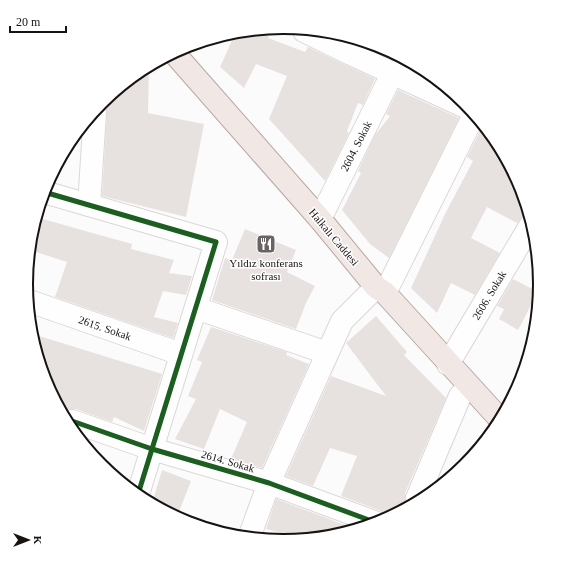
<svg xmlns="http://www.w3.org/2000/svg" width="567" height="568" font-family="'Times New Roman',serif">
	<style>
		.building { fill: #e7e2e0 }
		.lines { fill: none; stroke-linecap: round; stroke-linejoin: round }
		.minor-casing { stroke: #dad8d6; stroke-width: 24 }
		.primary-casing { stroke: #b7a8a3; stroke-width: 24 }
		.minor { stroke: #fffefe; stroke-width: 22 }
		.primary { stroke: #f1e7e5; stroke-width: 22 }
		.cycleway-casing { stroke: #fff; stroke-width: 8 }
		.cycleway { stroke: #1b5e20; stroke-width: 5 }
		.labels { text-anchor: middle; stroke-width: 3; stroke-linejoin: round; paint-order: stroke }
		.street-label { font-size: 11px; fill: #171311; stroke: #fff }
		.poi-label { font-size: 11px; fill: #171311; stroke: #fff }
		.rim { fill: none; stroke: #171311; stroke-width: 2 }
	</style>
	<rect width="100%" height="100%" fill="#fcfbfb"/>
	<g class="building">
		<path d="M259,31L269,36L268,38L305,52L308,47L375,79L363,105L358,103L347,131L349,133L325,181L269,119L287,76L256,64L244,88L220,67L234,36Z"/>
		<path d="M351,40L382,46L379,53Z"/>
		<path d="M149,70L148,113L204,124L186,217L102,196L107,113L104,100Z"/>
		<path d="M398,90L459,118L389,258L370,244L342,210L361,173L358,171L375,135L390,116L386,114Z"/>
		<path d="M482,127L521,185L517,194L524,198L527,214L524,215L517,223L487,207L471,238L500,253L475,295L451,283L437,313L411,288L446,212L473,161L467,157Z"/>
		<path d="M39,218L132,244L131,249L174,260L169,273L192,276L186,295L163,291L154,317L178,323L173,338L55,297L67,262L33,251Z"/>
		<path d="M245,229L296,250L287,272L315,286L306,303L296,329L212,300L225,258L232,260Z"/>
		<path d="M513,279L538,292L518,330L499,319L504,309L497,306Z"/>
		<path d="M376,316L407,352L404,355L446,398L405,493V499L407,505L388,518L381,511L341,496L357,456L330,448L313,486L286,476L331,376L386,396L346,343Z"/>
		<path d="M211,327L287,352L286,355L309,364L262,468L231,459L247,422L220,409L204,449L175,439L196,399L188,396L202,362L197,360Z"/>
		<path d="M36,335L162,374L144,431L114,417L112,422L76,409H70L65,411L46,382Z"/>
		<path d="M162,470L191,481L177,517L153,500Z"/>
		<path d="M276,499L353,528L301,538L266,529Z"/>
	</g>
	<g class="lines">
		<g class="minor-casing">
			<g id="minor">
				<path d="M304,31L351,54L470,109"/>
				<path d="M44,192L216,242L139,491"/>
				<path d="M89,205L95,112"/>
				<path d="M320,219L393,72"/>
				<path d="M385,293L474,115"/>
				<path d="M29,301L181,354"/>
				<path d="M196,308L327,353"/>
				<path d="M448,364L530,226"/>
				<path d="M72,421L152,449L269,483L377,523"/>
				<path d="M417,498L460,396L469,386"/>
				<path d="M250,535L269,483L342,321L376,287"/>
			</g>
		</g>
		<g class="primary-casing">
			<path id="primary" d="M174,53L320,219L376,287L385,293L498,417"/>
		</g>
		<use href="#minor" class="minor"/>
		<use href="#primary" class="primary"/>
		<g class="cycleway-casing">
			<g id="cycleway">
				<path d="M44,192L216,242L139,491"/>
				<path d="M72,421L152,449L269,483L377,523"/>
			</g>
		</g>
		<use href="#cycleway" class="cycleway"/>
	</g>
	<defs>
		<g id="restaurant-square" transform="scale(1)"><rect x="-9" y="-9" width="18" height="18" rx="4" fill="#676463" stroke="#fff"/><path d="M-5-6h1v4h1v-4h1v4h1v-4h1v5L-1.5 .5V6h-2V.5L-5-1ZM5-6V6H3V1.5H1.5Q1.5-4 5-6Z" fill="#fff"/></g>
	</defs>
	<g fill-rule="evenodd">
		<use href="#restaurant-square" x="266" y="244"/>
	</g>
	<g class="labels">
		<g class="street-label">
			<text transform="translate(356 146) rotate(-63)" y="4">2604. Sokak</text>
			<text transform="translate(334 237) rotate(50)" y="4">Halkalı Caddesi</text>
			<text transform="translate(489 295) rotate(-59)" y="4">2606. Sokak</text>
			<text transform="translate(105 328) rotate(19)" y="4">2615. Sokak</text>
			<text transform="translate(228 461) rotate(16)" y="4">2614. Sokak</text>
		</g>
		<g class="poi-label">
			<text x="266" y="267">Yıldız konferans<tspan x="266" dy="13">sofrası</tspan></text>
		</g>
	</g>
	<path d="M0 0H567V568H0ZM33 284a250 250 0 1 1 500 0a250 250 0 1 1-500 0Z" fill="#fff" fill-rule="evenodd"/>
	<path class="rim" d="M33 284a250 250 0 1 1 500 0a250 250 0 1 1-500 0Z"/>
	<g transform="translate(28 540) rotate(90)" stroke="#ffffff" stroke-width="3" paint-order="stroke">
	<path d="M0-3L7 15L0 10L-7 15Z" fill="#171311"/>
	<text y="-6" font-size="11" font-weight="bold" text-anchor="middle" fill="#171311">K</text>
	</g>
	<path d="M10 26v6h56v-6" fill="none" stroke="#171311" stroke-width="2"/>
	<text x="16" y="26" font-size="12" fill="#171311" stroke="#ffffff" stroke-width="3" paint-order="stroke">20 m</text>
</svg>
